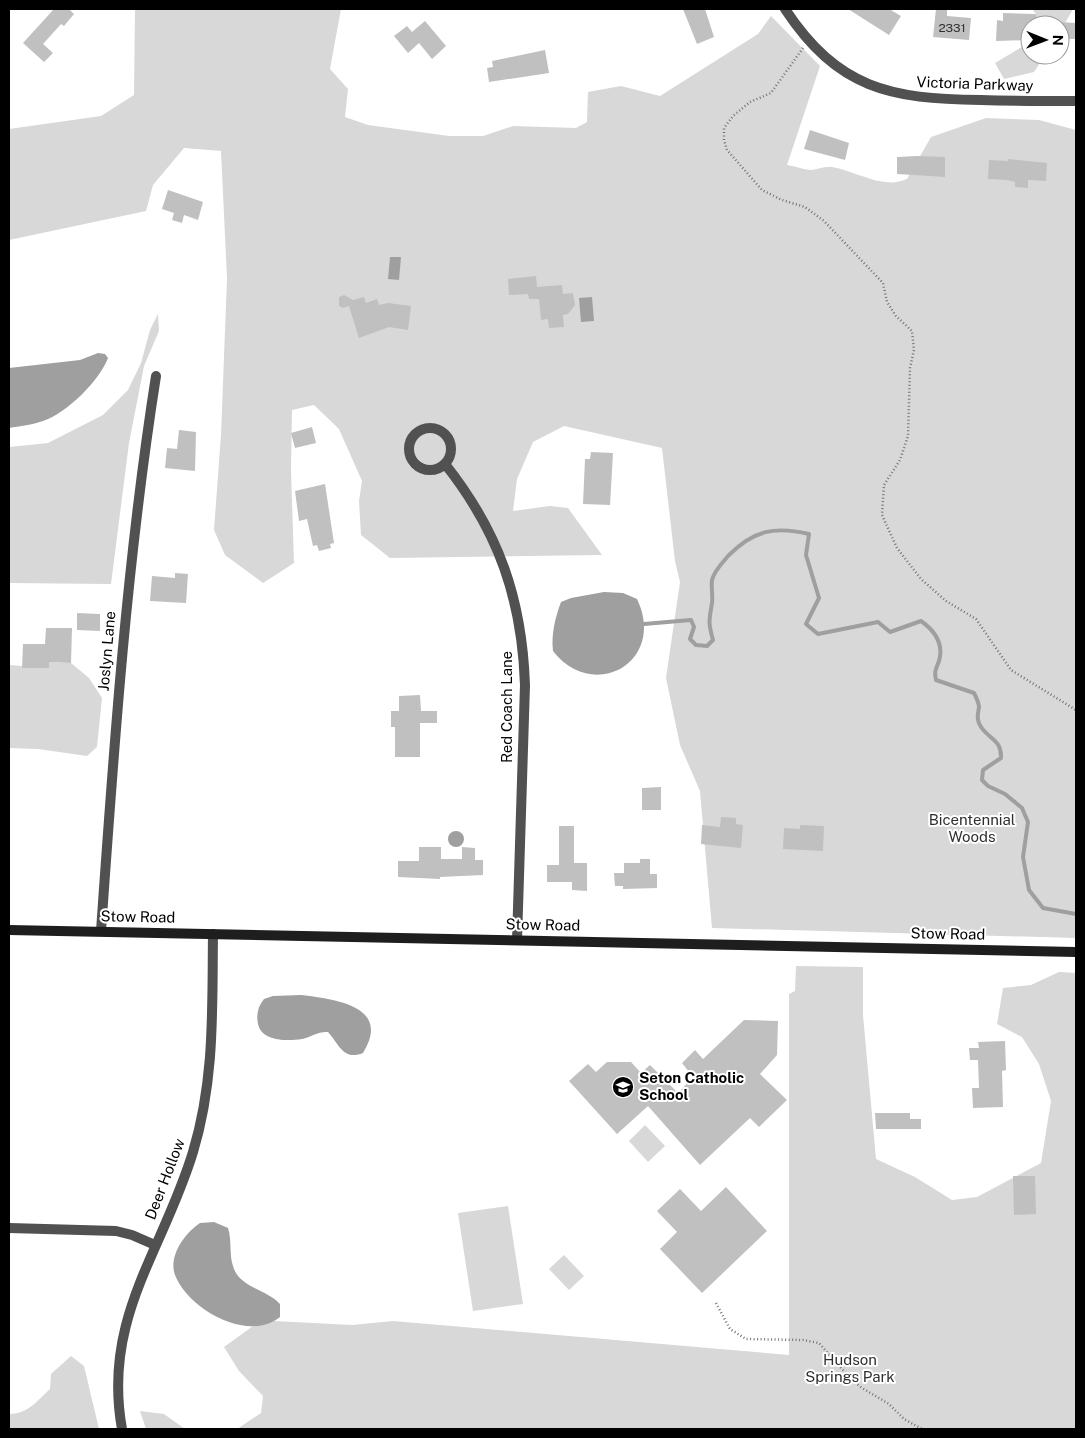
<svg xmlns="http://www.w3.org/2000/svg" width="1085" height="1438" font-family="'Public Sans',sans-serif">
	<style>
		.green { fill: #d8d8d8 }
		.water { fill: #9f9f9f }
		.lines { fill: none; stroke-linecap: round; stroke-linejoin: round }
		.stream { stroke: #9f9f9f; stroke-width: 4 }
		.building { fill: #c0c0c0 }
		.path { stroke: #737373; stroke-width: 2.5; stroke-dasharray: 1 2.5; stroke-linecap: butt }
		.street { stroke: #515151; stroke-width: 10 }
		.secondary { stroke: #1e1e1e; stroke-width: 10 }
		.labels { text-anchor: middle; stroke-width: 4; stroke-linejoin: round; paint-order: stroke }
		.number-label { font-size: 12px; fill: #303030 }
		.street-label { font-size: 15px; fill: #000; stroke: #fff }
		.park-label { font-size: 15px; fill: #2f2f2f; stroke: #fff }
		.poi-label { font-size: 15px; font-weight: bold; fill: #000; stroke: #fff; text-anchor: start }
	</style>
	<rect width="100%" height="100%" fill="#fff"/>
	<g class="green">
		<path d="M135,9H341L330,69L348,89L345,117L368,125L449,136H483L513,126L576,128L587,122L588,92L621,86L660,96L758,34L771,16L820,66L787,165C794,166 802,169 810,170C817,170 825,166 832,167C856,171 883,190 907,179L931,137L986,118L1039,120L1076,130V938L712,928L700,791L680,745L666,678L680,582L675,561L662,448L564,426L533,442L517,479L513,511L550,506L568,508L602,555L390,558L361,535L359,501L362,481L339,429L314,405L292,410L291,470L294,563L263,583L225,555L214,530L221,435L227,278L221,151L184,148L153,185L146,211L9,240V129L101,116L134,95Z"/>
		<path d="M1032,9H1073L1060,32V25H1032L1036,14Z"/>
		<path d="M1030,31V55H1045L1034,72L1004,79L995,63L1025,45Z"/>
		<path d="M158,314L159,331L144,366L129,443L111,584L9,583V447L48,443L103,415L128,390L141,363L150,330Z"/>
		<path d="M49,662L71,663L89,678L102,698L97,747L87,756L38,749L9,748V665L49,668Z"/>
		<path d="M796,966L863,967V1015L876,1159L915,1177L952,1200L977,1197L1041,1163L1051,1101L1039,1064L1022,1037L997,1024L1003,988L1031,985L1059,972L1076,973V1429H237L261,1413L263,1396L239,1371L224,1347L253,1326L274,1321L352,1325L393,1321L789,1355V994L795,991Z"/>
		<path d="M645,1125L665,1146L648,1162L629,1141Z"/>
		<path d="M508,1206L523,1304L473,1311L458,1213Z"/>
		<path d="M564,1255L584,1276L569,1290L549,1269Z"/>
		<path d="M71,1356L84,1366L99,1429H9V1414C28,1414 37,1401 50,1389L51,1374Z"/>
		<path d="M140,1411L164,1414L185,1429H146Z"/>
	</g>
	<g class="water">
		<path d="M390,257H401L399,280L388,279Z"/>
		<path d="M592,297L594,321L581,322L579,298Z"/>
		<path d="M98,353L105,354L108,358C99,381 67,413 43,421C32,425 20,426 9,428V368L80,360Z"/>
		<path d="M604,592L623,593L637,599C667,662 593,703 553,651C551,635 555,618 561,602L571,598Z"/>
		<circle cx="456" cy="839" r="8"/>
		<path d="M301,995C335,999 392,1006 363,1053C343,1061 339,1044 328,1032C319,1031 311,1037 302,1039C288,1041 262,1042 258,1024C256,1015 258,1006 264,999L273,996Z"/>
		<path d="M214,1222L228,1228C232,1240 229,1254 233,1266C239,1288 267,1289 280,1304V1317C248,1343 188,1309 175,1275C168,1256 185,1233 200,1223Z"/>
	</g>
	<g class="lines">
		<path class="stream" d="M644,624L691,620L694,627L690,639L696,645L707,646L713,640C708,622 709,621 712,603C713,596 711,587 712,580C714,571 723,562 729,555C754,530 775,526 809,534L806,555L819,598L806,624L818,634L878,622L890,632L921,621C935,631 944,644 939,661C936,669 934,671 936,680L974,693C976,697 979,703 979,707C978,714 976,720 981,727C989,739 1002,740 1001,758L983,770L982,780L988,786L1005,794L1022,808L1028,822L1023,857L1029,890L1043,908L1076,914"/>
	</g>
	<g class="building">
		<path d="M54,9H69L74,14L64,26L61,24L43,44L53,53L44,62L23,43Z"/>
		<path d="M683,9H705L714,37L697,44Z"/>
		<path d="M848,9H889L901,16L889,35Z"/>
		<path d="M936,9H947V16L971,18L969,40L933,37Z"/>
		<path d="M1003,13L1036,14V25H1030V40L996,41L997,20L1003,21Z"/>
		<path d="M425,21L446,46L432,59L419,43L408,53L394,36L407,26L412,32Z"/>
		<path d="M1060,22L1076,23V39H1060Z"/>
		<path d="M545,50L549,73L489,82L487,68L493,67L492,61Z"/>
		<path d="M810,130L849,143L845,160L804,149Z"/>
		<path d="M917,156L945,157V177L897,174V157Z"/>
		<path d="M1008,159L1047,163L1046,181L1028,180V188L1015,187V182L1007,180L988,179L989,160L1008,161Z"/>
		<path d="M168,190L203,202L198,220L184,215L182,223L172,220L174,213L162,209Z"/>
		<path d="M536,276L537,287L562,285L563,294L573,293L575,305L568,314L563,315L564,327L549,328L548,319L541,320L539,299H529L528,294L509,295L508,279Z"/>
		<path d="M344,295L353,300L364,297L366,303L377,299L379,305L388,303L411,306L408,330L389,327L359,338L349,306L343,308L339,306V297Z"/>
		<path d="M312,427L316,443L295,448L291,433Z"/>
		<path d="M179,430L196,432L195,471L165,468L167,448L177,449Z"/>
		<path d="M591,452L613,453L610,505L583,504L585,459H590Z"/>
		<path d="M325,484L334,543L330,544L331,548L319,551L317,545L313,546L307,519L299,521L295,491Z"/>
		<path d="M175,573L188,574L186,603L150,601L152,576L175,578Z"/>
		<path d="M77,613L100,614V631L77,630Z"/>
		<path d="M46,628H72L71,663L49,662V668H22L23,644H45Z"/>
		<path d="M420,695L421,711H437V723H420V757H395V727H391V711H399V696Z"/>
		<path d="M661,787V810H642V788Z"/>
		<path d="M721,817L736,818V824L743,825L741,848L701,844L702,825L720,827Z"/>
		<path d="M800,825L824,826L823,851L783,849L784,828L800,829Z"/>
		<path d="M559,826H574V863H587V891L572,890V882H547V865H559Z"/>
		<path d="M419,847H441V859H462V847L475,848V860H483V875L440,877V879L398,877V861H419Z"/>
		<path d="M640,859H650V874H657V888L623,889V886H615L614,873H624V863H640Z"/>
		<path d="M744,1020L778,1021L777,1055L760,1074L787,1100L759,1127L750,1118L700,1165L648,1106L617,1134L569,1081L588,1064L596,1072L607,1062H631L641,1073L650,1065L678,1093L693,1077L682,1063L695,1050L703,1059Z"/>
		<path d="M1005,1041L1006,1070L1002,1071L1003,1107L973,1108L972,1088H979L978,1060H970L969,1048H979L978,1042Z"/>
		<path d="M875,1113H910V1119H921V1129H876Z"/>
		<path d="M1013,1176H1035L1036,1214L1014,1215Z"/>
		<path d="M726,1187L767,1231L702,1293L660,1249L677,1232L657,1211L680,1189L701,1211Z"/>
	</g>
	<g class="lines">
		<g class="path">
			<path d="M803,48L771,93L750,102L733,116L724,128V140L727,150L762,190L782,200L805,207L824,221L883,283L887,302L896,316L912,331L914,350L910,368L908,436L900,460L884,485L882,515L897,548L921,579L946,601L976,619L1011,670L1076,710"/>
			<path d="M716,1303L730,1329L746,1339L803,1340L819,1343L851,1379L862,1388L889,1404L904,1419L922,1429"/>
		</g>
		<g class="street">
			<path d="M785,9C838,89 890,99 981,100C1013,101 1044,101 1076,101"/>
			<circle cx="430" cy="449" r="21"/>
			<path d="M445,464C499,532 522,599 525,685L517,940"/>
			<path d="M101,931C114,745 127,560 156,376"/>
			<path d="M9,1228L116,1231L132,1235L155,1245"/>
			<path d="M122,1429C102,1318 163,1251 193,1152C215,1079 212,1009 213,934"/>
		</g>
		<path class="secondary" d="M9,930L1076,952"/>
	</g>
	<defs>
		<g id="school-disc" transform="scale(1.125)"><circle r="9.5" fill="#000" stroke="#fff"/><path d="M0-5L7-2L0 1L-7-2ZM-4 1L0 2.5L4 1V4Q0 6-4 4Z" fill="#fff"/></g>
	</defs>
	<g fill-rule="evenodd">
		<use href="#school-disc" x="623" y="1087"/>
	</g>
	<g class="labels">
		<g class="number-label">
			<text x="952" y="32">2331</text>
		</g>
		<g class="street-label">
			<text transform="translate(975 84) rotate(2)" y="5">Victoria Parkway</text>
			<text transform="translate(107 651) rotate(-85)" y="5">Joslyn Lane</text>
			<text transform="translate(507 707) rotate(-90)" y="5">Red Coach Lane</text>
			<text transform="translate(138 917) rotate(1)" y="5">Stow Road</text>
			<text transform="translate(543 925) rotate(1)" y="5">Stow Road</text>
			<text transform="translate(948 934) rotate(1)" y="5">Stow Road</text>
			<text transform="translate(165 1179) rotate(-69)" y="5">Deer Hollow</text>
		</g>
		<g class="park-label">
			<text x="972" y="825">Bicentennial<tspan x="972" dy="17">Woods</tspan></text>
			<text x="850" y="1365">Hudson<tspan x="850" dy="17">Springs Park</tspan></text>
		</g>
		<g class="poi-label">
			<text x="639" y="1083">Seton Catholic<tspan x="639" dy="17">School</tspan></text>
		</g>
	</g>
	<rect width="1085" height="1438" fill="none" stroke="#000000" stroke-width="20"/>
	<g transform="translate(1045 40) rotate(91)"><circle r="24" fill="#ffffff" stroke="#999999"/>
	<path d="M0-4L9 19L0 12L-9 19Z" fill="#000000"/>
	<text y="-8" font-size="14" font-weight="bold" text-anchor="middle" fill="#000000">N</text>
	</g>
</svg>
